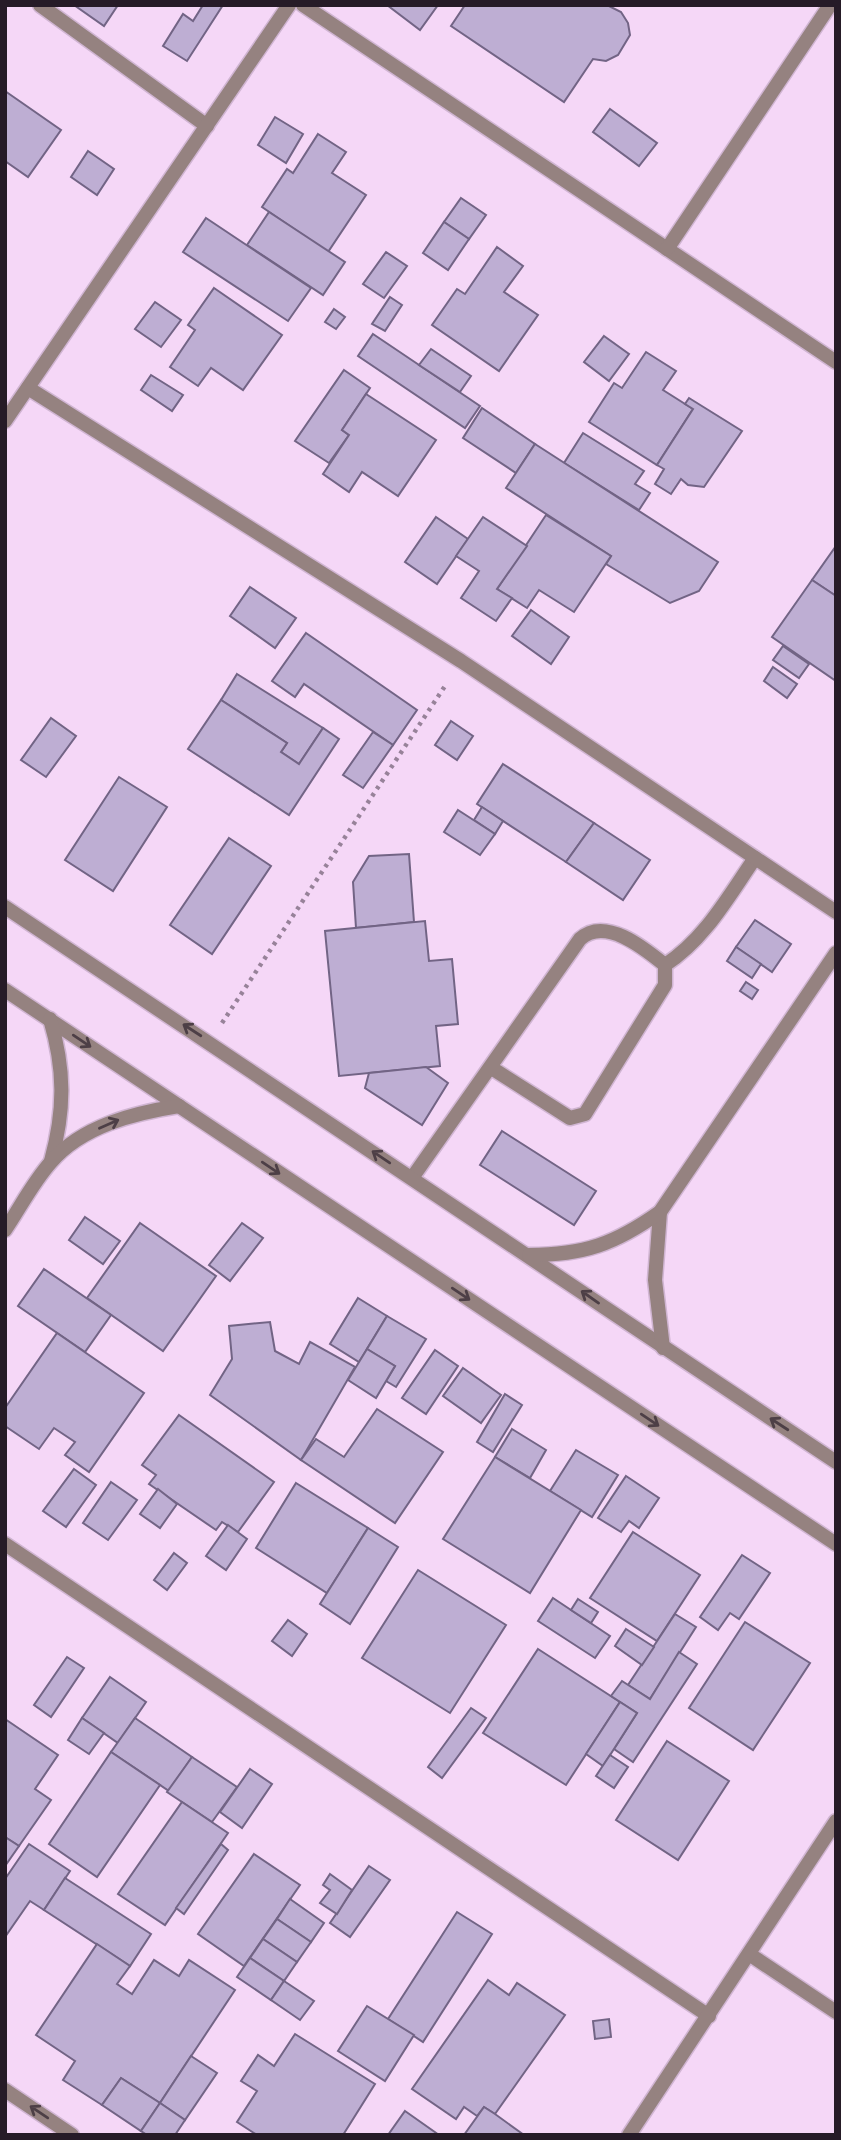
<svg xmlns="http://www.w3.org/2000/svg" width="841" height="2140" font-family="'Alegreya Sans',sans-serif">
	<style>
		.building { fill: #beaed3; stroke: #726485; stroke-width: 2 }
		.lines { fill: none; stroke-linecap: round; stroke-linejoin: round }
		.service-casing { stroke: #d0b5d2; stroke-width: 17 }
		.minor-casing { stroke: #d0b5d2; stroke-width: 17 }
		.path { stroke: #978299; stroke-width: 4.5; stroke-dasharray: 3.5 5; stroke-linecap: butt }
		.service { stroke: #958280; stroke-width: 14 }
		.minor { stroke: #958280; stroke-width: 14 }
		.oneway { stroke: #4d3f46 }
	</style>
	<rect width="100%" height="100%" fill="#f5d7f7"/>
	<g class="building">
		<path d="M74,5H118L104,26Z"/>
		<path d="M203,5H223L187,61L163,46L183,14L193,21Z"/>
		<path d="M387,5H438L420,30Z"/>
		<path d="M465,5H607L621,12L628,23L630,35L618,55L606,61L593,59L564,102L451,26Z"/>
		<path d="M5,91L61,130L28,177L5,161Z"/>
		<path d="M610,109L657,143L639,166L593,132Z"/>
		<path d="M275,117L303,134L286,163L258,145Z"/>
		<path d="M318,134L346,152L332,173L366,195L328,252L262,207L287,169L293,173Z"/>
		<path d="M88,151L114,169L97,195L71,177Z"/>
		<path d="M461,198L486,215L469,239L444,222Z"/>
		<path d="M269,212L345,262L323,295L247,245Z"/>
		<path d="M206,218L311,288L288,321L183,252Z"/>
		<path d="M444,222L469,239L448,270L423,253Z"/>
		<path d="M497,247L523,266L504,292L538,315L499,371L432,325L457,289L465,294Z"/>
		<path d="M386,252L407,266L384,298L363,284Z"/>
		<path d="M214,288L282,335L243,390L211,368L198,386L170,367L195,330L188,325Z"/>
		<path d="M390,297L402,305L385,331L372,324Z"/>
		<path d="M155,302L181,320L161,347L135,329Z"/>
		<path d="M334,309L345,317L336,329L325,322Z"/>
		<path d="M373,334L480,406L465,428L358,356Z"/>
		<path d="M604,336L629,354L609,381L584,362Z"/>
		<path d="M431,349L471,376L460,392L419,365Z"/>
		<path d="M646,352L676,371L663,390L693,409L657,465L589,422L614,383L622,388Z"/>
		<path d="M344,370L370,388L342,430L349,435L329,463L295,441Z"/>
		<path d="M151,375L183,395L172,411L141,390Z"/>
		<path d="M366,394L436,440L398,496L362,472L349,492L323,474L349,435L342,430Z"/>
		<path d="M689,398L742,431L704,487L688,485L681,479L671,494L655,484L664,469L657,465L693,409L685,404Z"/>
		<path d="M482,408L535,444L516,473L463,438Z"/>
		<path d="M583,433L644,471L635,484L650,493L639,510L564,463Z"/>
		<path d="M535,444L718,562L699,591L670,603L606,564L611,556L506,488Z"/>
		<path d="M546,515L611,556L574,612L539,590L527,608L497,589Z"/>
		<path d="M436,517L468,539L437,584L405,562Z"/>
		<path d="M483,517L527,546L497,589L512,598L496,621L461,598L479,571L456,556Z"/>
		<path d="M836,546V596L812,580Z"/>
		<path d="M812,580L836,596V681L772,637Z"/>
		<path d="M250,587L296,618L275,648L230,616Z"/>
		<path d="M531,610L569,637L551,664L512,636Z"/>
		<path d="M306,633L417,710L393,745L304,684L295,697L272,681Z"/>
		<path d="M783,646L809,664L799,678L773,660Z"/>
		<path d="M773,667L797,684L787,698L764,681Z"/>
		<path d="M237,674L323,728L299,764L281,752L287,743L221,700Z"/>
		<path d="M221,700L287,743L281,752L299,764L323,728L339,739L289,815L188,749Z"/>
		<path d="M51,718L76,736L46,777L21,760Z"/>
		<path d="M451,721L473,736L457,760L435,745Z"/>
		<path d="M373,732L393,745L363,788L343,775Z"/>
		<path d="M503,764L594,823L566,862L477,804Z"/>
		<path d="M119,777L167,807L113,891L65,860Z"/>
		<path d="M482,807L503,821L495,834L474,820Z"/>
		<path d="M458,810L495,834L480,855L444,832Z"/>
		<path d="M594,823L650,860L623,900L566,862Z"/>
		<path d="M229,838L271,866L212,954L170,925Z"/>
		<path d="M409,854L414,922L356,928L353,882L369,856Z"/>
		<path d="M755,920L791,944L772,972L736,947Z"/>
		<path d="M425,921L429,961L452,959L458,1024L436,1026L440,1066L339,1076L325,931Z"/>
		<path d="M736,947L761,964L752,978L727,961Z"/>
		<path d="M746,982L758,990L752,999L740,991Z"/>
		<path d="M426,1067L448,1083L422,1125L365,1088L369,1073Z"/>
		<path d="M502,1131L596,1191L574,1225L480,1165Z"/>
		<path d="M85,1217L120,1241L103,1264L69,1240Z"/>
		<path d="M140,1223L216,1276L163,1351L87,1298Z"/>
		<path d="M242,1223L263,1238L230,1281L209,1265Z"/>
		<path d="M44,1269L111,1315L85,1352L18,1306Z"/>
		<path d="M358,1298L387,1316L359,1362L330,1344Z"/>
		<path d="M387,1316L426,1339L396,1387L386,1381L395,1366L367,1349Z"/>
		<path d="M270,1322L275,1351L299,1364L310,1342L355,1367L301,1460L210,1395L232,1359L229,1326Z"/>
		<path d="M57,1333L144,1393L89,1472L65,1455L75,1442L54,1428L39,1449L5,1426V1408Z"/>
		<path d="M367,1349L395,1366L376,1398L348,1380Z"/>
		<path d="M435,1350L458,1366L426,1414L402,1398Z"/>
		<path d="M463,1368L501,1395L481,1423L443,1396Z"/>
		<path d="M505,1394L522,1405L493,1452L477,1442Z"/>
		<path d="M377,1409L443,1452L395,1523L301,1460L316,1439L344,1457Z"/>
		<path d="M179,1415L274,1482L238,1532L222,1522L216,1530L149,1484L156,1475L142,1465Z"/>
		<path d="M512,1429L546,1450L530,1478L495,1457Z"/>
		<path d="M576,1450L618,1475L592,1517L550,1491Z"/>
		<path d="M495,1457L581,1510L530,1593L443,1539Z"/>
		<path d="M74,1469L96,1485L66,1527L43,1511Z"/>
		<path d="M626,1476L659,1498L639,1528L629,1521L621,1532L598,1518Z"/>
		<path d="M111,1482L137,1500L108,1540L83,1523Z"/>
		<path d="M296,1483L368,1528L327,1593L256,1548Z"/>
		<path d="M158,1489L177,1504L160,1528L140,1514Z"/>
		<path d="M228,1525L247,1539L226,1570L206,1556Z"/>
		<path d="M368,1528L398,1547L350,1624L320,1604Z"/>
		<path d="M633,1532L700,1575L657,1641L590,1598Z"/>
		<path d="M174,1553L187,1563L167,1590L154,1580Z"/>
		<path d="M742,1555L770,1573L739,1619L730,1613L718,1630L700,1617Z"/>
		<path d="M418,1570L506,1625L450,1713L362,1658Z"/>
		<path d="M553,1598L610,1636L595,1658L538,1621Z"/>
		<path d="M578,1599L598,1612L591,1623L571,1610Z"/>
		<path d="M675,1614L696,1627L650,1699L628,1685Z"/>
		<path d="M288,1620L307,1634L292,1656L272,1641Z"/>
		<path d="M745,1622L810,1663L753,1750L689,1708Z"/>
		<path d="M626,1629L654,1647L642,1665L615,1646Z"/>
		<path d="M538,1649L620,1702L566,1785L483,1733Z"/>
		<path d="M679,1652L697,1664L633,1762L614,1749L637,1713L611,1696L622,1681L650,1699Z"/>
		<path d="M67,1657L84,1668L51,1717L34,1705Z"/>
		<path d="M110,1677L146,1702L118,1743L82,1718Z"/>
		<path d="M620,1702L637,1713L603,1766L586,1754Z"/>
		<path d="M471,1708L486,1718L442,1778L428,1767Z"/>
		<path d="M82,1718L104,1733L89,1754L68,1740Z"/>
		<path d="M135,1718L192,1757L169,1791L111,1752Z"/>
		<path d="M5,1719L58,1755L35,1789L51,1800L19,1846L5,1837Z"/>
		<path d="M667,1741L729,1781L678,1860L616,1820Z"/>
		<path d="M111,1752L160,1785L97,1877L49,1844Z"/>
		<path d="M610,1755L628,1767L614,1788L596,1776Z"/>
		<path d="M192,1757L237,1787L212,1822L167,1792Z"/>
		<path d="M250,1769L272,1784L242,1828L220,1812Z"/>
		<path d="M182,1802L228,1833L165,1925L118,1894Z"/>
		<path d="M5,1837L19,1846L5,1866Z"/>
		<path d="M29,1844L70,1871L44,1910L30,1901L5,1937V1879Z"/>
		<path d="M221,1844L228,1850L184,1914L176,1908Z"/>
		<path d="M254,1854L300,1885L244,1966L198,1934Z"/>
		<path d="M369,1866L390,1880L350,1937L330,1923Z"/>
		<path d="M330,1874L352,1890L337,1914L320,1903L330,1890L323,1885Z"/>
		<path d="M65,1878L151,1934L130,1966L44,1910Z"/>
		<path d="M290,1899L324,1923L311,1942L277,1919Z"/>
		<path d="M457,1912L492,1934L423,2042L388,2019Z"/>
		<path d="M277,1919L311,1942L297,1962L263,1939Z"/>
		<path d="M263,1939L297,1962L284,1981L250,1958Z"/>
		<path d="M97,1944L130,1966L117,1984L132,1994L154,1960L179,1976L189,1960L235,1990L160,2103L121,2078L102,2105L63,2080L75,2061L36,2035Z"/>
		<path d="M250,1958L284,1981L271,2000L237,1977Z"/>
		<path d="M488,1980L509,1995L517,1983L565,2015L495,2114L484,2107L477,2116L464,2107L456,2119L412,2089Z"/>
		<path d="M284,1981L314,2001L300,2020L271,2000Z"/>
		<path d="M367,2006L414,2035L385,2081L338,2051Z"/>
		<path d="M609,2019L611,2037L595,2039L593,2021Z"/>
		<path d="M295,2034L375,2084L343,2135H257L237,2122L257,2091L241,2081L258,2055L274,2066Z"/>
		<path d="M191,2056L217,2073L185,2120L160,2103Z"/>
		<path d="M121,2078L160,2103L141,2131L102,2105Z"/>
		<path d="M160,2103L185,2120L175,2135H147L141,2131Z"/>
		<path d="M484,2107L495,2114L524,2135H464Z"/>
		<path d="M405,2111L439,2135H388Z"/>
	</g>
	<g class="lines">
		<g class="service-casing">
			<g id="service">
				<path d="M665,965C705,939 728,897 755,858"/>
				<path d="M412,1178L580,939C605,916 644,948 665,965V985L585,1114L570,1118L490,1067"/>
			</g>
		</g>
		<g class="minor-casing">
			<g id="minor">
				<path d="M40,5L207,126"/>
				<path d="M303,5L836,362"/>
				<path d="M667,249L830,5"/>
				<path d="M28,388L461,661L836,912"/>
				<path d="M5,421L289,5"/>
				<path d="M5,907L836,1462"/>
				<path d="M5,990L836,1544"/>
				<path d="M50,1019C65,1069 65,1110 51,1161"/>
				<path d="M660,1212L655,1280L663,1348"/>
				<path d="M5,1230C20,1208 33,1182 51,1162C82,1126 134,1113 179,1106"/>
				<path d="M529,1255C584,1255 615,1244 660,1212L836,953"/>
				<path d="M5,1544L709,2016"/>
				<path d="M749,1954L836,2012"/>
				<path d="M5,2090L72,2135"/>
				<path d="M629,2135L836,1821"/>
			</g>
		</g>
		<path class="path" d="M222,1023L447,683"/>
		<use href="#service" class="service"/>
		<use href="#minor" class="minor"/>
	</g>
	<defs><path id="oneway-shaft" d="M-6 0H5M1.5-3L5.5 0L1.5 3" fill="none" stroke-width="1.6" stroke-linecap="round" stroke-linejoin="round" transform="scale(1.75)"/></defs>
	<g class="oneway">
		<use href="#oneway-shaft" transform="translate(192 1030) rotate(-147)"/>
		<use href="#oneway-shaft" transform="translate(82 1041) rotate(34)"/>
		<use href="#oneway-shaft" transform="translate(109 1124) rotate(-24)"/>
		<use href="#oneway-shaft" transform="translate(381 1157) rotate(-146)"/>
		<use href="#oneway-shaft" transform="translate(271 1168) rotate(34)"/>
		<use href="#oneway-shaft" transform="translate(461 1294) rotate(34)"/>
		<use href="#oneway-shaft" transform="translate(590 1297) rotate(-145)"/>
		<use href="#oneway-shaft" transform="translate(650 1420) rotate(34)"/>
		<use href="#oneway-shaft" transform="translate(779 1424) rotate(-147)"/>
		<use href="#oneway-shaft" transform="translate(39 2112) rotate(-146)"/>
	</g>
	<rect width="841" height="2140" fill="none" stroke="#261b27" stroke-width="14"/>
</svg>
